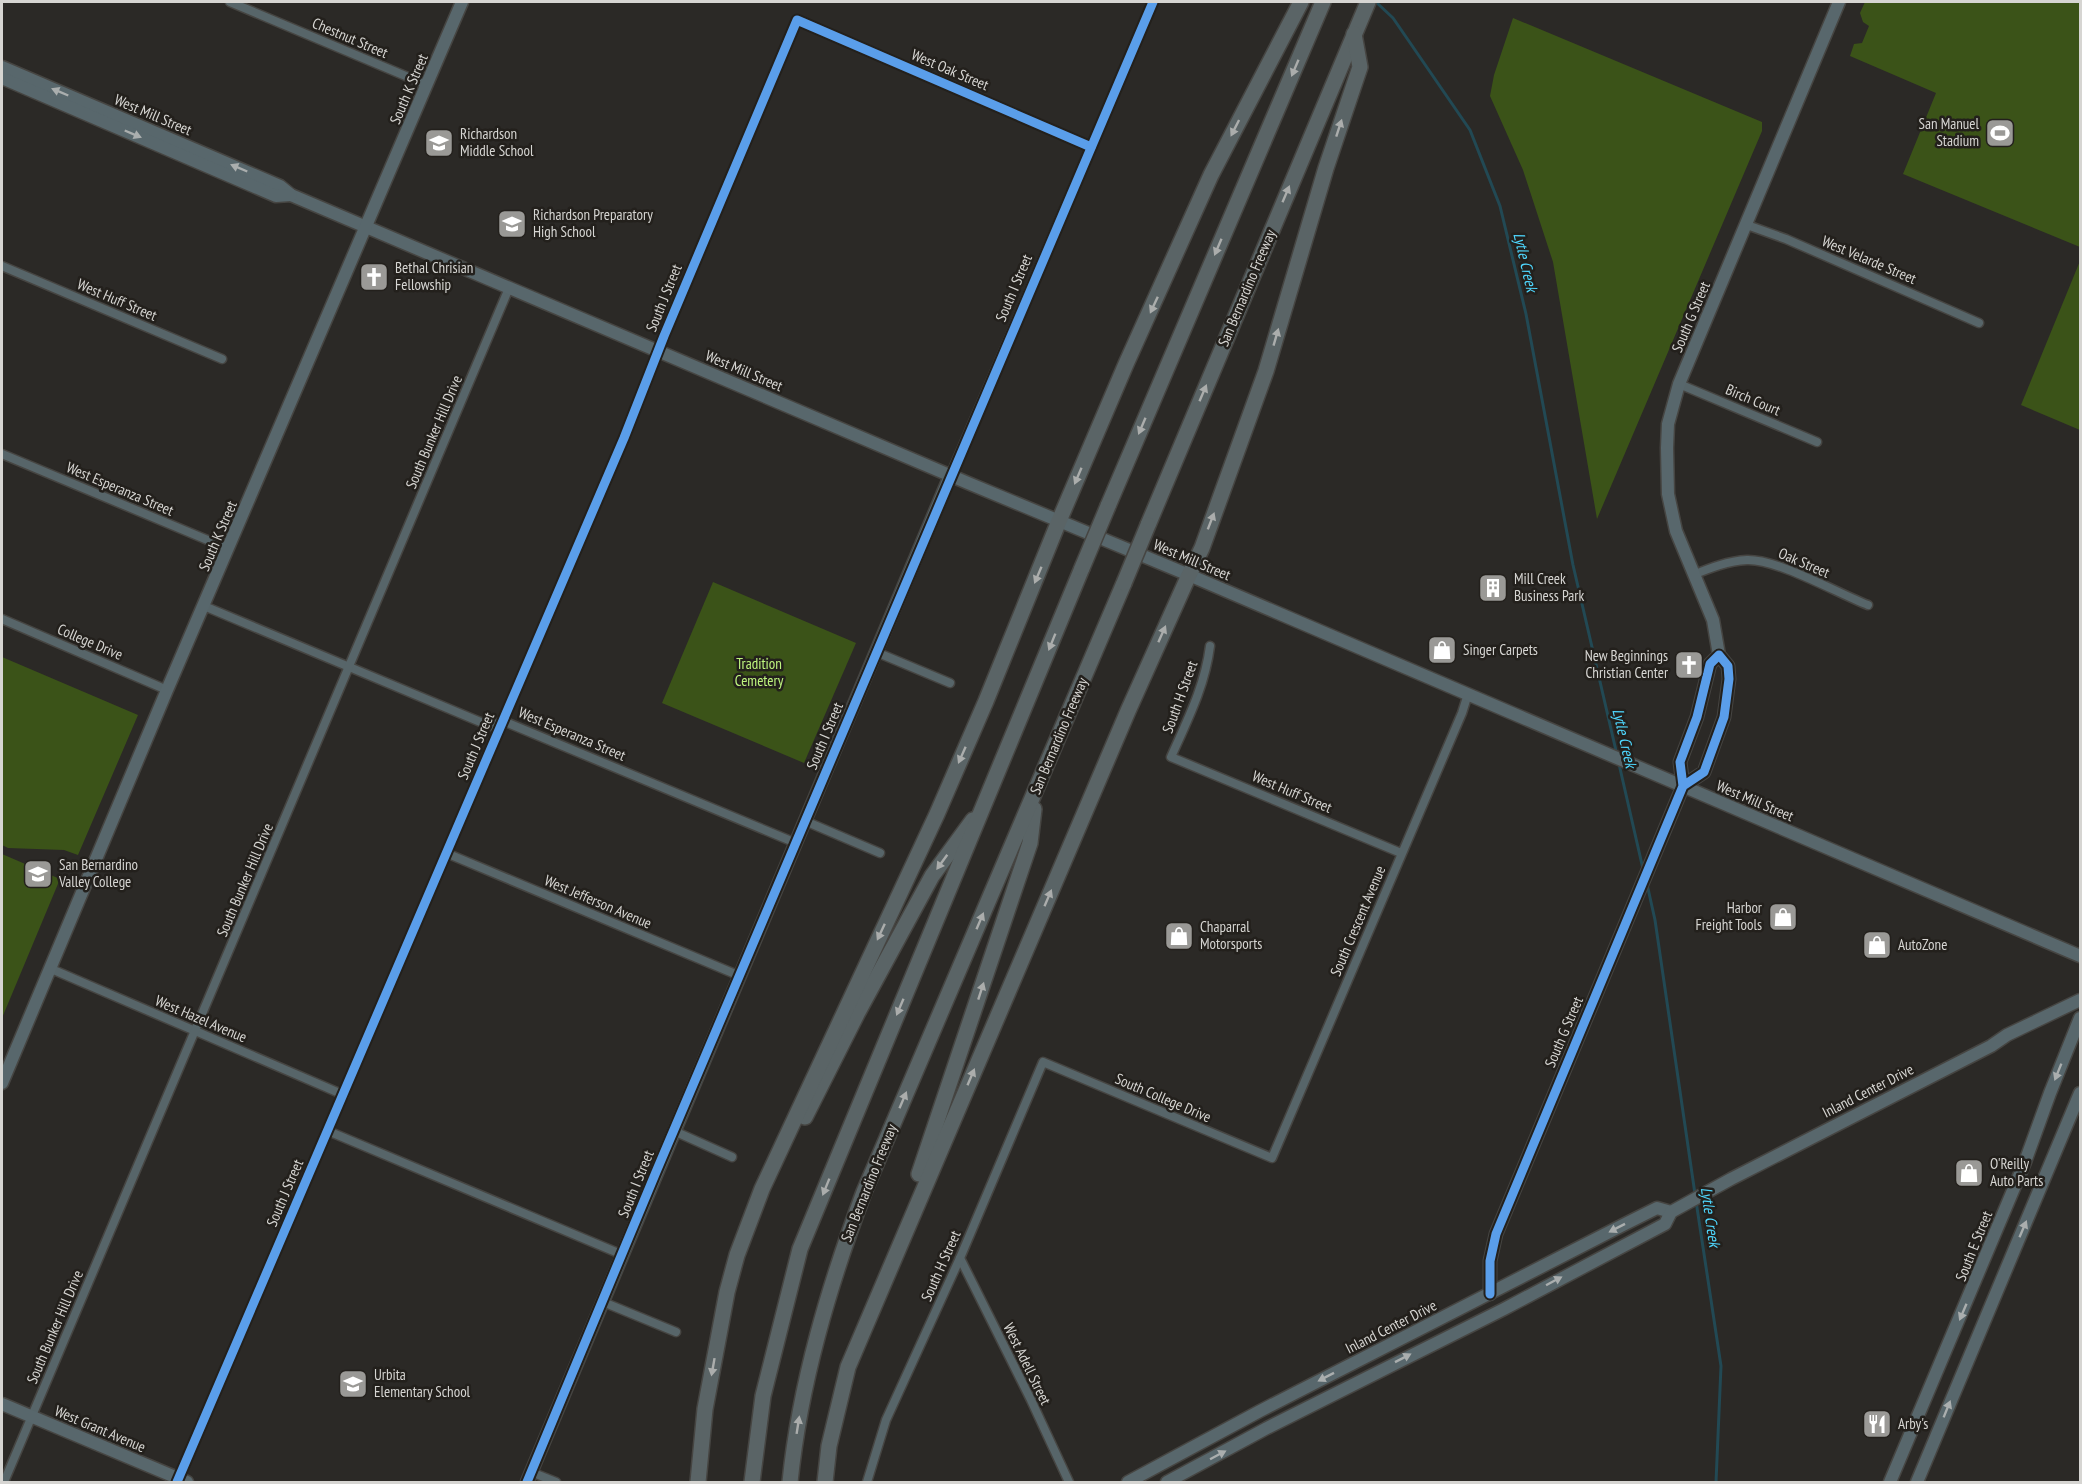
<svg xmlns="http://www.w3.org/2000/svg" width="2082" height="1484" font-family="'PT Sans Narrow',sans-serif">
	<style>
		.green { fill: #3b5318 }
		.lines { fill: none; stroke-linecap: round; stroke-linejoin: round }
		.stream { stroke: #224954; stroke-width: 3 }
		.street-casing { stroke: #464542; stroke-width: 11 }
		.secondary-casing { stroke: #464542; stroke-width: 15 }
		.highway-casing { stroke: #464542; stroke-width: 18 }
		.street { stroke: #576569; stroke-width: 8 }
		.secondary { stroke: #58676c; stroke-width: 12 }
		.highway { stroke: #5a6466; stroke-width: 15 }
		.highway-bridge-casing { stroke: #464542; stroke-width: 18; stroke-linecap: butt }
		.highway-bridge { stroke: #5a6466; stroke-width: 15 }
		.cycleway-casing { stroke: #23201c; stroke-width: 13 }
		.cycleway { stroke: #5a9eea; stroke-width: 9 }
		.oneway { fill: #abadac }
		.oneway2 { fill: #aaaeae }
		.labels { text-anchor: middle; stroke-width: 5; stroke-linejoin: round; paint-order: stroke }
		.street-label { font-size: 15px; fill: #d6d5d2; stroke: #23201c }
		.poi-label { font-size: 15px; fill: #d6d5d2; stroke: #23201c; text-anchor: start }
		.park-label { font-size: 15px; fill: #bef57e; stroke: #23201c }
		.water-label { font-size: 16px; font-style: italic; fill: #4fd7fe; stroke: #23201c }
	</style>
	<rect width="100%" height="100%" fill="#2b2926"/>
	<g class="green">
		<path d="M1865,2H2080V247L1903,174L1936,93L1850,56L1854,44L1862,43L1869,26L1863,22L1860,13Z"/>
		<path d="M1513,18L1762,122V131L1597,519L1553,262L1523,170L1490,96L1494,75Z"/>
		<path d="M2080,261V430L2021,405Z"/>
		<path d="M713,582L856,643L804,763L662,703Z"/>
		<path d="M2,657L138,715L78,855L64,850L8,848L2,845Z"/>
		<path d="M2,854L60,879L2,1018Z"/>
	</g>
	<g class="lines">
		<g class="stream">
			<path d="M1376,2L1393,18L1470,130L1500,206L1526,314L1573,565L1617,755"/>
			<path d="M1619,764L1643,869"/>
			<path d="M1647,884L1655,920L1695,1194"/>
			<path d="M1696,1201L1721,1366L1716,1482"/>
		</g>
		<g class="street-casing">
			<g id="street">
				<path d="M230,2L427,85"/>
				<path d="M1747,225L1786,239L1979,323"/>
				<path d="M2,266L222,359"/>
				<path d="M1679,384L1817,442"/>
				<path d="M2,454L229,549"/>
				<path d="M950,476L1153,2"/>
				<path d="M1693,575C1710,568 1728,561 1747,560C1778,559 1837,593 1868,605"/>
				<path d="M204,606L490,726L503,721L796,843"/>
				<path d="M2,619L167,690"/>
				<path d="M1210,646C1205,686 1187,721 1171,757L1401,853"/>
				<path d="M876,652L950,683"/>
				<path d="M805,821L880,853"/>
				<path d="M446,853L740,976"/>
				<path d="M49,968L344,1095"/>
				<path d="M328,1131L623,1255"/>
				<path d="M674,1131L732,1157"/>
				<path d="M960,1258L1031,1400L1069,1482"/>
				<path d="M603,1302L676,1332"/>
				<path d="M531,1472L556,1482"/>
				<path d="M178,1481L624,438L664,336L797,20L1091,147"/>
				<path d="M4,1482L509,288"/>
				<path d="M867,1482L886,1420L960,1258L1043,1062L1272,1158L1462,713L1468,694"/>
			</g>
		</g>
		<g class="secondary-casing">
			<g id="secondary">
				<path d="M2,67L280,186L291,195L968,483L1189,575L2080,956"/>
				<path d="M2,78L276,196L291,195"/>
				<path d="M1683,786L1704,772L1724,717L1729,679L1728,666L1719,655L1713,620L1676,531L1668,494L1667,448L1668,424L1679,384L1839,2"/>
				<path d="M2,1083L167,690L462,2"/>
				<path d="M1490,1294V1261L1496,1234L1683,786L1680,762L1697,717L1710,664L1719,655"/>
				<path d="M2,1404L187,1482"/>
				<path d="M527,1482L950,476"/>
				<path d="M1128,1482L1260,1411L1625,1224L1657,1208L1671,1212"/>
				<path d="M1167,1482L1267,1428L1504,1309L1665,1224L1671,1212L1731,1179L1991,1046L2007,1035L2080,1000"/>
				<path d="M1890,1482L2025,1162L2050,1093L2080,1018"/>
				<path d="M1917,1482L2080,1093"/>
			</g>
		</g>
		<g class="highway-casing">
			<g id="highway">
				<path d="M1108,506L1323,2"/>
				<path d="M1148,525L1368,2"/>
				<path d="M805,1117L857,1014L932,876L973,820"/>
				<path d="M919,1174L1030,843L1034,809"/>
				<path d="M698,1482L705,1409L727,1292L737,1255L762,1189L937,814L986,701L1059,521L1126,364L1211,175L1301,2"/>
				<path d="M752,1482L763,1396L800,1249L1082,568"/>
				<path d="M790,1482C800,1383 829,1286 864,1192L1124,583"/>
				<path d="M825,1482L829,1446L848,1367L1128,711L1189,575L1202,548L1266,371L1326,168L1360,67L1354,34"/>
			</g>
		</g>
		<use href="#street" class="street"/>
		<use href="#secondary" class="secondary"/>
		<use href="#highway" class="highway"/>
		<g class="highway-bridge-casing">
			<g id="highway-bridge">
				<path d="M1082,568L1108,506"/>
				<path d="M1124,583L1148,525"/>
			</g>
		</g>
		<use href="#highway-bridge" class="highway-bridge"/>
		<g class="cycleway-casing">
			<g id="cycleway">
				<path d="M1490,1294V1261L1496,1234L1683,786L1680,762L1697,717L1710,664L1719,655L1728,666L1729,679L1724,717L1704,772L1683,786"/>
				<path d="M177,1482L624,438L664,336L797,20L1091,147"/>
				<path d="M527,1482L656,1172L1153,2"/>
			</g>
		</g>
		<use href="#cycleway" class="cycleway"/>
	</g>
	<defs><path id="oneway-solid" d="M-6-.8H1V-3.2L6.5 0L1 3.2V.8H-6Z" transform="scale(1.5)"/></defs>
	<g class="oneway">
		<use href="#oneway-solid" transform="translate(1295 68) rotate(113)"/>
		<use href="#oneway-solid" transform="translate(1235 128) rotate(117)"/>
		<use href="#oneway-solid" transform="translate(1339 128) rotate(-72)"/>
		<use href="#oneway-solid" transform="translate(1286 194) rotate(-67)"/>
		<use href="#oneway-solid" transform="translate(1218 247) rotate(113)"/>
		<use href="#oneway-solid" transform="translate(1154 305) rotate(115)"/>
		<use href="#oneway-solid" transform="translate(1276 337) rotate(-74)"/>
		<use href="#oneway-solid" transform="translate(1203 393) rotate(-67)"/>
		<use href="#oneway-solid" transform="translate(1142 426) rotate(113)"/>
		<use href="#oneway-solid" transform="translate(1078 476) rotate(113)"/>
		<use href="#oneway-solid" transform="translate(1211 521) rotate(-69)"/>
		<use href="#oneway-solid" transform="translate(1038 575) rotate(113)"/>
		<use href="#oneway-solid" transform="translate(1162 634) rotate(-66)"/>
		<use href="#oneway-solid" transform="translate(1052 642) rotate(112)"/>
		<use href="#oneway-solid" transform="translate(962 755) rotate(114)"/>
		<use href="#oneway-solid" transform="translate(942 862) rotate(126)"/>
		<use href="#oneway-solid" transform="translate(1048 898) rotate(-67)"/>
		<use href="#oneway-solid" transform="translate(980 921) rotate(-67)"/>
		<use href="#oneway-solid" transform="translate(881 932) rotate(115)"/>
		<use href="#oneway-solid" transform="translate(981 991) rotate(-72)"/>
		<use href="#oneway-solid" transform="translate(900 1007) rotate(113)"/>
		<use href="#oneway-solid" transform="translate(971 1077) rotate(-67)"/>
		<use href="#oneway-solid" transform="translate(903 1100) rotate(-67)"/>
		<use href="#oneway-solid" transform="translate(826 1187) rotate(112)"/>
		<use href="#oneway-solid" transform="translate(713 1367) rotate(100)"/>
		<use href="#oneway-solid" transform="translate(798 1425) rotate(-81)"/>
	</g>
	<g class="oneway2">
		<use href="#oneway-solid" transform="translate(60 92) rotate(-157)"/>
		<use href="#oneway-solid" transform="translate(133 134) rotate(23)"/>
		<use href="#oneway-solid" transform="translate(239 168) rotate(-157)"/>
		<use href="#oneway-solid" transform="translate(2058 1072) rotate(112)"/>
		<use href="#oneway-solid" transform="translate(1617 1228) rotate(153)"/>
		<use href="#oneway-solid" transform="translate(2023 1229) rotate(-67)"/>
		<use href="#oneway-solid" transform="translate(1554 1281) rotate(-28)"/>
		<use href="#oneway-solid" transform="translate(1963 1312) rotate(113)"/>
		<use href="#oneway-solid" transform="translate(1403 1358) rotate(-27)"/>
		<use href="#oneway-solid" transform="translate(1326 1377) rotate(153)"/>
		<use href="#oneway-solid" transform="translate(1947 1409) rotate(-68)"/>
		<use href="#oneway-solid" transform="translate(1218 1455) rotate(-28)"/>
	</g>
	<defs>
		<g id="stadium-square" transform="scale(1.5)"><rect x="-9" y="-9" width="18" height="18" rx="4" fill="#9a9996" stroke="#23201c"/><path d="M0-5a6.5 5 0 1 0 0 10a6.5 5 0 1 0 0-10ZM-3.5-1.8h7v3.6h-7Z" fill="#fff"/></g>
		<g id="school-square" transform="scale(1.5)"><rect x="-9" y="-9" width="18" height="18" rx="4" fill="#9a9996" stroke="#23201c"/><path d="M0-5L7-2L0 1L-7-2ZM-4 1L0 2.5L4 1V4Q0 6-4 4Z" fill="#fff"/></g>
		<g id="church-square" transform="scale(1.5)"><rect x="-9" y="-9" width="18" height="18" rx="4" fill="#9a9996" stroke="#23201c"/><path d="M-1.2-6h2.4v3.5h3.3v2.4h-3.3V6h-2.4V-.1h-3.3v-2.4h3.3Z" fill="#fff"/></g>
		<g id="building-square" transform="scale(1.5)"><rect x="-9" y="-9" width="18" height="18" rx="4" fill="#9a9996" stroke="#23201c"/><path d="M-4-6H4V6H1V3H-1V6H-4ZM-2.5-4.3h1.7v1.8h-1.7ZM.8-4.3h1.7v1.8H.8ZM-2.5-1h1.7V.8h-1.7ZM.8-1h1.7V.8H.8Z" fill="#fff"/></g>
		<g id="shop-square" transform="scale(1.5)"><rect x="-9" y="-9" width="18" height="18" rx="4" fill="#9a9996" stroke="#23201c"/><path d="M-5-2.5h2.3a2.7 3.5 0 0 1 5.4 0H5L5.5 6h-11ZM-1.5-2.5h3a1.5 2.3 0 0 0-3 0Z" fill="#fff"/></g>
		<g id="university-square" transform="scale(1.5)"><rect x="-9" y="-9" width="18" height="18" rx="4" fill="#9a9996" stroke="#23201c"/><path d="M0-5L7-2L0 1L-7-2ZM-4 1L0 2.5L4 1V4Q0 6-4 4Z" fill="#fff"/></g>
		<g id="restaurant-square" transform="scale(1.5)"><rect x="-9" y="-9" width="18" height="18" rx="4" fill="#9a9996" stroke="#23201c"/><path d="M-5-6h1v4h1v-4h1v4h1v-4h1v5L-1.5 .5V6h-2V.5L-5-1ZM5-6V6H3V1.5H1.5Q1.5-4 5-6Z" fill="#fff"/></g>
	</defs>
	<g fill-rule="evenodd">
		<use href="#stadium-square" x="2000" y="133"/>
		<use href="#school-square" x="439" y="143"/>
		<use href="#school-square" x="512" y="224"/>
		<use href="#church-square" x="374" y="277"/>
		<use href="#building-square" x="1493" y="588"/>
		<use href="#shop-square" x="1442" y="650"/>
		<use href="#church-square" x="1689" y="665"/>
		<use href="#university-square" x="38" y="874"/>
		<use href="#shop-square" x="1783" y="917"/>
		<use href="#shop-square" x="1179" y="936"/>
		<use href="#shop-square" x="1877" y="945"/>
		<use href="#shop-square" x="1969" y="1173"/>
		<use href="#school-square" x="353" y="1384"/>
		<use href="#restaurant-square" x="1877" y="1424"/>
	</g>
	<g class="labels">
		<g class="street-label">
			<text transform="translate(350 38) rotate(23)" y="5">Chestnut Street</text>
			<text transform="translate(950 70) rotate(23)" y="5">West Oak Street</text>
			<text transform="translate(409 89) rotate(-67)" y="5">South K Street</text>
			<text transform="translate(153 115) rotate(23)" y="5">West Mill Street</text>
			<text transform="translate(1869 260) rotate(23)" y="5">West Velarde Street</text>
			<text transform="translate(1014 288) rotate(-67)" y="5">South I Street</text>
			<text transform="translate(1247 288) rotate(-67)" y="5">San Bernardino Freeway</text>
			<text transform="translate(664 298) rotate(-68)" y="5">South J Street</text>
			<text transform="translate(117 300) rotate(23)" y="5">West Huff Street</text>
			<text transform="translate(1691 317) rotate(-67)" y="5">South G Street</text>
			<text transform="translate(744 371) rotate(23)" y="5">West Mill Street</text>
			<text transform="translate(1753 400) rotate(23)" y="5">Birch Court</text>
			<text transform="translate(434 432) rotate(-67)" y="5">South Bunker Hill Drive</text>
			<text transform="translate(120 489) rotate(23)" y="5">West Esperanza Street</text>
			<text transform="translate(218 536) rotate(-67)" y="5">South K Street</text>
			<text transform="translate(1192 560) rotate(23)" y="5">West Mill Street</text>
			<text transform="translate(1804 563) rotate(23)" y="5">Oak Street</text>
			<text transform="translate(90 642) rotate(23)" y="5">College Drive</text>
			<text transform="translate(1180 697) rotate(-70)" y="5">South H Street</text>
			<text transform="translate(572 734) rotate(23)" y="5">West Esperanza Street</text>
			<text transform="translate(825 736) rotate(-67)" y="5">South I Street</text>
			<text transform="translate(1059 736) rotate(-67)" y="5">San Bernardino Freeway</text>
			<text transform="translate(476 746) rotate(-67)" y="5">South J Street</text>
			<text transform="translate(1292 792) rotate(23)" y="5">West Huff Street</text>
			<text transform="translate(1755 801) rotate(23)" y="5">West Mill Street</text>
			<text transform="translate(245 880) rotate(-67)" y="5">South Bunker Hill Drive</text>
			<text transform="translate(598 902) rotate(23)" y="5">West Jefferson Avenue</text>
			<text transform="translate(1358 921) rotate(-67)" y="5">South Crescent Avenue</text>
			<text transform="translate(201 1019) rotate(23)" y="5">West Hazel Avenue</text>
			<text transform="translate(1564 1032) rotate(-67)" y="5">South G Street</text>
			<text transform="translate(1868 1091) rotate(-27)" y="5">Inland Center Drive</text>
			<text transform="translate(1163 1098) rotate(23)" y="5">South College Drive</text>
			<text transform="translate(869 1183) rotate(-68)" y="5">San Bernardino Freeway</text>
			<text transform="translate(636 1184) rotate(-68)" y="5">South I Street</text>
			<text transform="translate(285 1193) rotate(-67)" y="5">South J Street</text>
			<text transform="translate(1974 1246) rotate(-68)" y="5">South E Street</text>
			<text transform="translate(941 1266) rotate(-66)" y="5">South H Street</text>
			<text transform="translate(55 1327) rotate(-67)" y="5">South Bunker Hill Drive</text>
			<text transform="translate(1391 1327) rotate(-27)" y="5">Inland Center Drive</text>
			<text transform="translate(1027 1364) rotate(64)" y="5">West Adell Street</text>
			<text transform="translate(100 1429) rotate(23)" y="5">West Grant Avenue</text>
		</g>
		<g class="poi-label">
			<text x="1979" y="129" text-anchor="end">San Manuel<tspan x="1979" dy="17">Stadium</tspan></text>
			<text x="460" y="139">Richardson<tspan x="460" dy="17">Middle School</tspan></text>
			<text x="533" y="220">Richardson Preparatory<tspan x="533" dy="17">High School</tspan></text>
			<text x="395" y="273">Bethal Chrisian<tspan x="395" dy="17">Fellowship</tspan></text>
			<text x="1514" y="584">Mill Creek<tspan x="1514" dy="17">Business Park</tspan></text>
			<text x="1463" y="655">Singer Carpets</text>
			<text x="1668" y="661" text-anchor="end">New Beginnings<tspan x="1668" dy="17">Christian Center</tspan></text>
			<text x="59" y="870">San Bernardino<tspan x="59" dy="17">Valley College</tspan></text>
			<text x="1762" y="913" text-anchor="end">Harbor<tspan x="1762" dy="17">Freight Tools</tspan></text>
			<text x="1200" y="932">Chaparral<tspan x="1200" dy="17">Motorsports</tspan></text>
			<text x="1898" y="950">AutoZone</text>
			<text x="1990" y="1169">O'Reilly<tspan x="1990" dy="17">Auto Parts</tspan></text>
			<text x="374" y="1380">Urbita<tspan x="374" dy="17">Elementary School</tspan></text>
			<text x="1898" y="1429">Arby's</text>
		</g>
		<g class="park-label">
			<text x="759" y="669">Tradition<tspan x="759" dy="17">Cemetery</tspan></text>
		</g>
		<g class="water-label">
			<text transform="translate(1526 262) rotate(77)" y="6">Lytle Creek</text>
			<text transform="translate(1625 738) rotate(77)" y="6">Lytle Creek</text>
			<text transform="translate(1711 1217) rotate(82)" y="6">Lytle Creek</text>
		</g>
	</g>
	<rect width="2082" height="1484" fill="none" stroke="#d6d5d2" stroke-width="6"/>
</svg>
